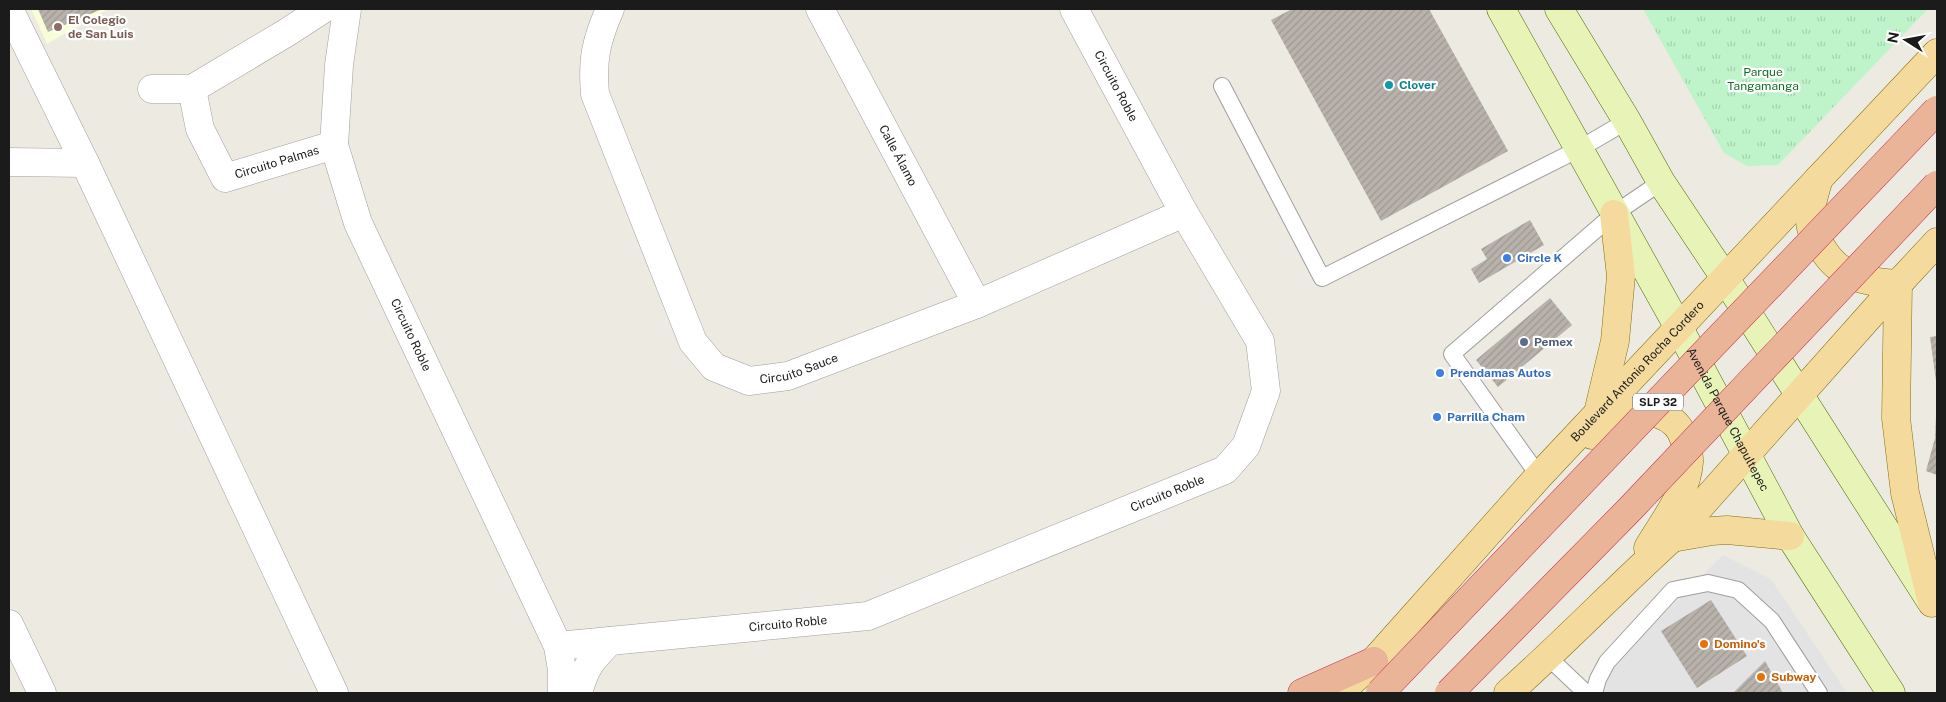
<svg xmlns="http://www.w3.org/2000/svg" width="1946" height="702" font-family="'Public Sans',sans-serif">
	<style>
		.education { fill: #f7fcd9 }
		.park { fill: url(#park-tufts) }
		.parking { fill: #e3e3e3 }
		.building { fill: url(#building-hatch) }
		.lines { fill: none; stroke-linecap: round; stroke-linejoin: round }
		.service-casing { stroke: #9f9f9f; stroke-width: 18 }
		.minor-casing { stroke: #9f9f9f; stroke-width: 29 }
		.secondary-casing { stroke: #50670c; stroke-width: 29 }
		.primary-casing { stroke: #876f0b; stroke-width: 29 }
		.trunk-casing { stroke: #c7304f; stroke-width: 29 }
		.service { stroke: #fff; stroke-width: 16 }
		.minor { stroke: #fff; stroke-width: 28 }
		.secondary { stroke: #e8f4b7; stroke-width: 28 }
		.primary { stroke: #f4db9d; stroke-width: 28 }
		.trunk { stroke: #e9b497; stroke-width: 28 }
		.trunk-bridge-casing { stroke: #c7304f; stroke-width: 29; stroke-linecap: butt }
		.trunk-bridge { stroke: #e9b497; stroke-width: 28 }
		.education-dot { fill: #8d6e63; stroke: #fff; stroke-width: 2 }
		.culture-dot { fill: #0f9aa8; stroke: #fff; stroke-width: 2 }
		.shop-dot { fill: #3f7fe0; stroke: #fff; stroke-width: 2 }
		.service-dot { fill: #5c6f8a; stroke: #fff; stroke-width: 2 }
		.food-dot { fill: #e8710a; stroke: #fff; stroke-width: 2 }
		.labels { text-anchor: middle; stroke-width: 4.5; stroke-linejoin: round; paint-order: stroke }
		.shield { fill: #fff; stroke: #5f5f5f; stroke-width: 1 }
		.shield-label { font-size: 11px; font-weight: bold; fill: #1b1b1b }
		.education-label { font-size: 12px; font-weight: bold; fill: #785e54; stroke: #fff; text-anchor: start }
		.park-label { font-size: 12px; fill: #136f27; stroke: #fff }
		.culture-label { font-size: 12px; font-weight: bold; fill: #0d838f; stroke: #fff; text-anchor: start }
		.street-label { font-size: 12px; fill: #1b1b1b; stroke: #fff }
		.shop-label { font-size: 12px; font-weight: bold; fill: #366cbe; stroke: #fff; text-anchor: start }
		.service-label { font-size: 12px; font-weight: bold; fill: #4e5e75; stroke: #fff; text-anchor: start }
		.food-label { font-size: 12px; font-weight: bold; fill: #c56008; stroke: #fff; text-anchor: start }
	</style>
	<defs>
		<pattern id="park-tufts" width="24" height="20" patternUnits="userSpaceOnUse" patternTransform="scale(1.25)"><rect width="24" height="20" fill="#bff4cb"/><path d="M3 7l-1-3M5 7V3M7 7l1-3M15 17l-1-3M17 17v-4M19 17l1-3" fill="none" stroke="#a4d1ae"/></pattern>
		<pattern id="building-hatch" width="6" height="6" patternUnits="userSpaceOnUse" patternTransform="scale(1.25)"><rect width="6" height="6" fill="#b8b2ab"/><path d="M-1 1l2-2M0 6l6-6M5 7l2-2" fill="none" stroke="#9e9893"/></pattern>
	</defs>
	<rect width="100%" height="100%" fill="#eceae1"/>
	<path class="education" d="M31,9H108L47,44Z"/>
	<path class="park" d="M1643,9H1928L1778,165L1747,166L1724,153Z"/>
	<path class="parking" d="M1723,555L1771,579L1847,693H1584Z"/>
	<g class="building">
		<path d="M38,9H102L48,32Z"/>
		<path d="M1292,9H1429L1508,151L1381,221L1271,20Z"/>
		<path d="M1530,220L1544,245L1479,283L1471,269L1487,259L1481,249Z"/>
		<path d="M1550,298L1572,325L1498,387L1476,360Z"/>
		<path d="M1937,336V381H1936L1930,337Z"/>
		<path d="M1936,416H1937V475L1926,471L1935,438Z"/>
		<path d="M1711,600L1747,656L1697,688L1661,631Z"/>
		<path d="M1765,661L1783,693H1733Z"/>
	</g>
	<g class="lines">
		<g class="service-casing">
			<g id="service">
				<path d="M1222,86L1322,278L1579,149L1627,121"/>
				<path d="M1539,476L1452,354L1614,214L1661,182"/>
				<path d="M1548,657L1586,693"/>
				<path d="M1594,693L1598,679L1607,662L1673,590L1708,583L1738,590L1772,621L1819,693"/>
			</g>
		</g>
		<g class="minor-casing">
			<g id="minor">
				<path d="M9,9L85,163L334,693"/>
				<path id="s1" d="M347,9L339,65L334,145L358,223L558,646L562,670V693"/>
				<path id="s2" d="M610,9C596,41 592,59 595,94L693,342L714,367L749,381L788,376L977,304L1184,213"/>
				<path id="s3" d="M820,9L977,304"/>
				<path d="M152,89H192L286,33L323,9"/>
				<path id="s4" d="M192,89L200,129L225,178L334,145"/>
				<path d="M9,162L85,163"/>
				<path d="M9,624L42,693"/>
				<path id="s5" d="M558,646L868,616L1225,470L1246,446L1266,391L1260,341L1184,213L1074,9"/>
				<path d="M578,693C585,667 591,660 610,641"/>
			</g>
		</g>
		<g class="secondary-casing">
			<g id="secondary">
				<path id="s6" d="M1501,9L1679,328L1790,536L1891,693"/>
				<path d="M1559,9L1627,121L1661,182L1725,278L1930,600"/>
			</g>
		</g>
		<g class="primary-casing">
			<g id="primary">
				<path d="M1819,178C1815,193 1806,216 1812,231C1814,237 1819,243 1822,248C1840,278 1865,282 1898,284"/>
				<path d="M1898,284L1896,418L1905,493L1932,603"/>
				<path d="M1598,413L1615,341L1621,276L1614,214"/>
				<path d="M1592,435C1601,427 1612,419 1624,414C1647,407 1677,414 1684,439C1686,446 1690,455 1689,462C1687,493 1663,522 1648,548"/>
				<path d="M1672,538L1712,531L1727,530L1790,536"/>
				<path id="s7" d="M1339,693L1374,661L1539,476L1937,53"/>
				<path d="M1508,693C1564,643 1616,589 1672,538L1898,284L1937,242"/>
			</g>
		</g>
		<g class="trunk-casing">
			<path id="trunk" d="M1302,693L1374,661"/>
		</g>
		<use href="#service" class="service"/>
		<use href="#minor" class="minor"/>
		<use href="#secondary" class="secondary"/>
		<use href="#primary" class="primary"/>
		<use href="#trunk" class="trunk"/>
		<g class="trunk-bridge-casing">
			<g id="trunk-bridge">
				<path d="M1380,693L1937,110"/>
				<path d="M1449,693L1631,508L1937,185"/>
			</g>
		</g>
		<use href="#trunk-bridge" class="trunk-bridge"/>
	</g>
	<circle class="education-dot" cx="58" cy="27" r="5"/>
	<circle class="culture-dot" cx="1389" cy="85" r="5"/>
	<g class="shop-dot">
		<circle cx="1507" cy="258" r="5"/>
		<circle cx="1440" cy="373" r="5"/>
		<circle cx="1437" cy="417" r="5"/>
	</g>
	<circle class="service-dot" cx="1524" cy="342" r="5"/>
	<g class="food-dot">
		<circle cx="1704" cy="644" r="5"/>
		<circle cx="1761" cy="677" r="5"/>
	</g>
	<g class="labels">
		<rect class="shield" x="1633" y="393.5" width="50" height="17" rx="4"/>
		<g class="shield-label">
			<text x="1658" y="406">SLP 32</text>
		</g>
		<g class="education-label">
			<text x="68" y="24">El Colegio<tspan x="68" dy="14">de San Luis</tspan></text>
		</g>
		<g class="park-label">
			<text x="1763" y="76">Parque<tspan x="1763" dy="14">Tangamanga</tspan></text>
		</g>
		<g class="culture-label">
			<text x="1399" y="89">Clover</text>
		</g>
		<g class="street-label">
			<text transform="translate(1116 86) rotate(62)" y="4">Circuito Roble</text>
			<text dy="4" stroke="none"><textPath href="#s3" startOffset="166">Calle Álamo</textPath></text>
			<text dy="4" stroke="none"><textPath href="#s4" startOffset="150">Circuito Palmas</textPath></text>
			<text dy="4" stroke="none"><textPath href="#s1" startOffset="342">Circuito Roble</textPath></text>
			<text dy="4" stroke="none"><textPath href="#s2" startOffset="476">Circuito Sauce</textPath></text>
			<text dy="4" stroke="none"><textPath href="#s7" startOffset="439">Boulevard Antonio Rocha Cordero</textPath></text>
			<text dy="4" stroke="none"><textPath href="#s6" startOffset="469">Avenida Parque Chapultepec</textPath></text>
			<text dy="4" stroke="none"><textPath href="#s5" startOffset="635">Circuito Roble</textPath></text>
			<text dy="4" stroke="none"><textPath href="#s5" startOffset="231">Circuito Roble</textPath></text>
		</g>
		<g class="shop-label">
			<text x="1517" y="262">Circle K</text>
			<text x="1450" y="377">Prendamas Autos</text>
			<text x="1447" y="421">Parrilla Cham</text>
		</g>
		<g class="service-label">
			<text x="1534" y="346">Pemex</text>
		</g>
		<g class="food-label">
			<text x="1714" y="648">Domino's</text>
			<text x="1771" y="681">Subway</text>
		</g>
	</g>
	<rect width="1946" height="702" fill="none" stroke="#1b1b1b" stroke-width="20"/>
	<g transform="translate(1906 40) rotate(281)" stroke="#ffffff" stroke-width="4" paint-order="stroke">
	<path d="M0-4L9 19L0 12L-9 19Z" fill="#1b1b1b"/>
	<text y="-8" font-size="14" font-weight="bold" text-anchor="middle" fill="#1b1b1b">N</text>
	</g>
</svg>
